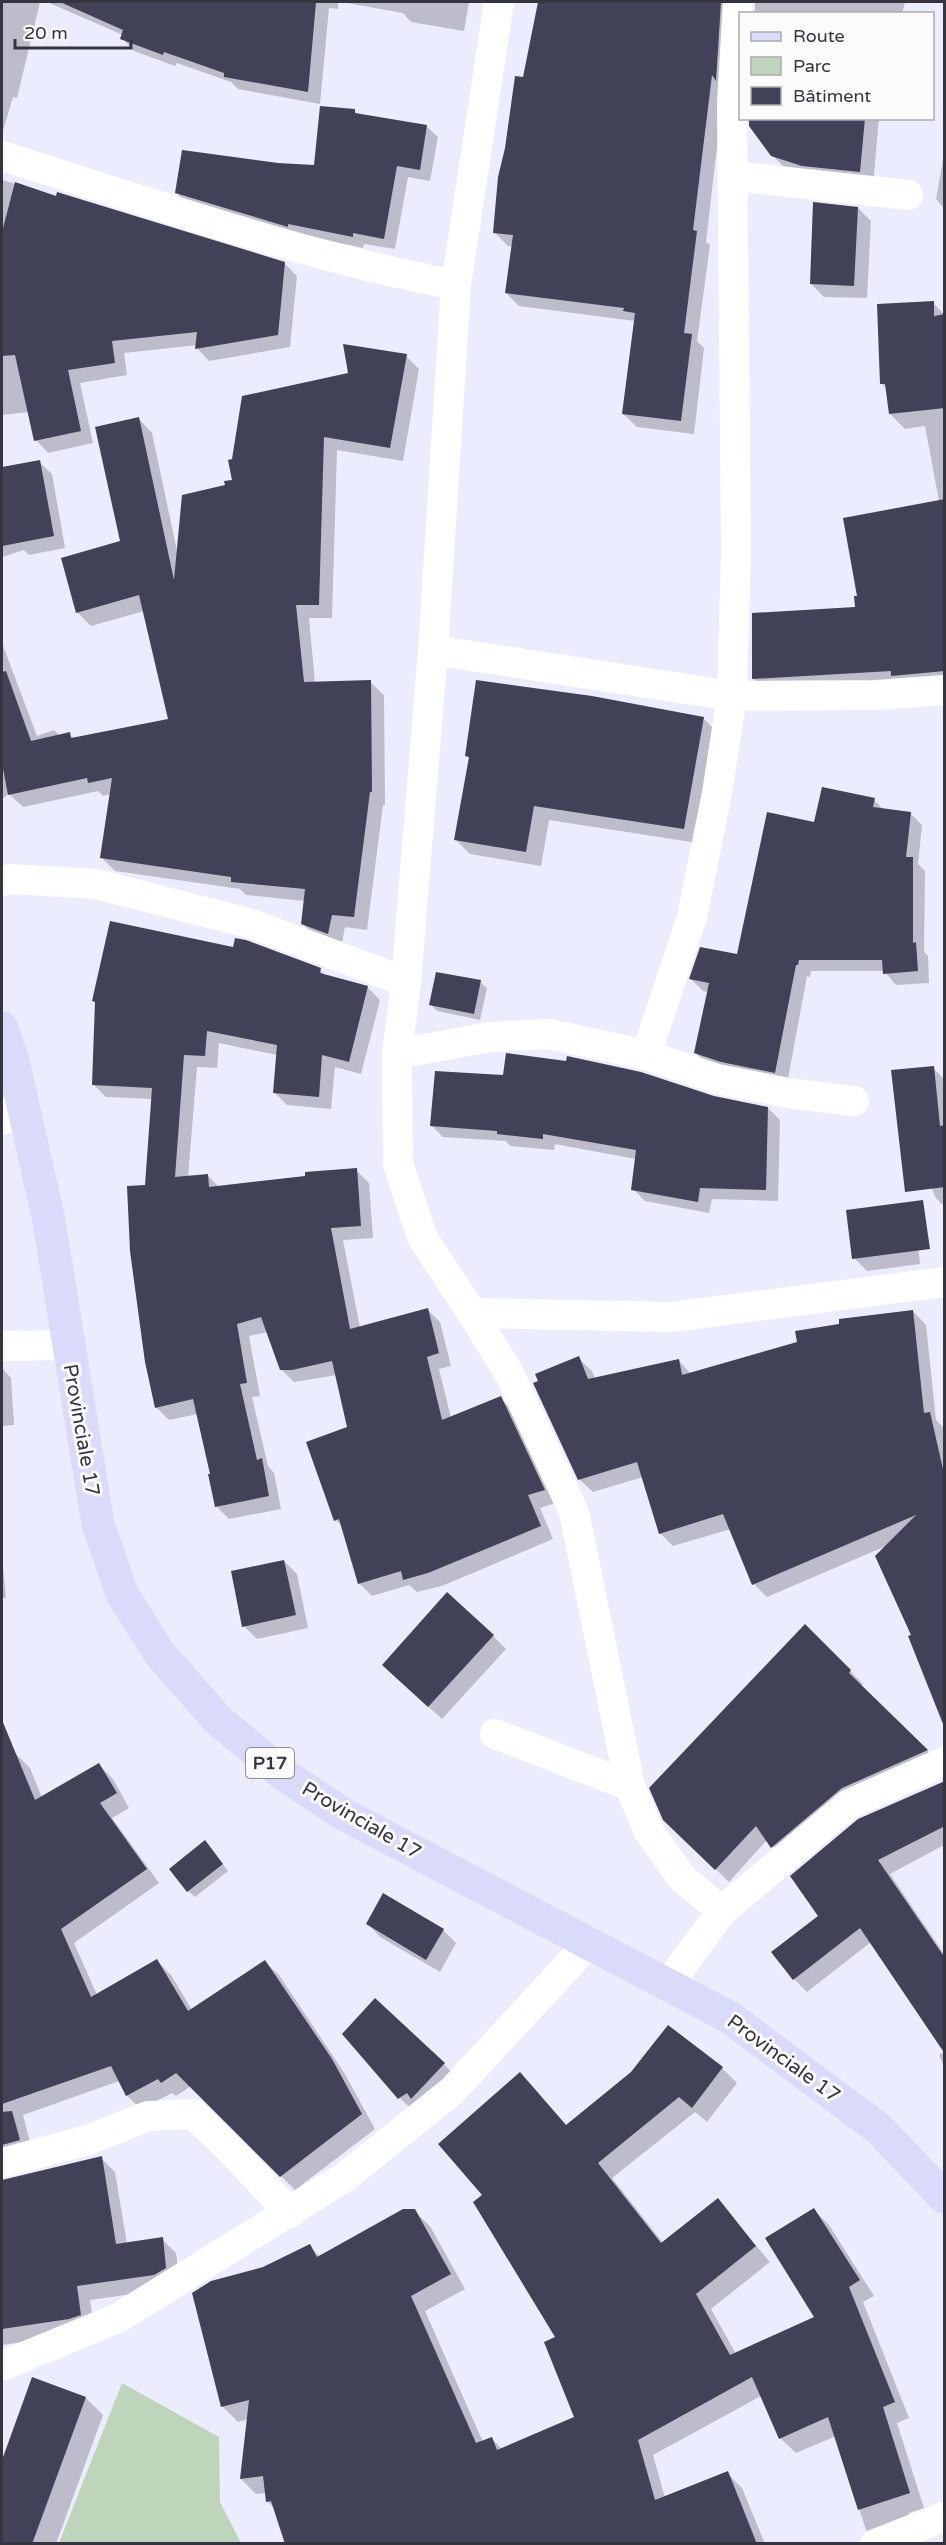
<svg xmlns="http://www.w3.org/2000/svg" width="946" height="2545" font-family="'Varela Round',sans-serif">
	<style>
		.green { fill: #bfd5bb }
		.shadow { fill: #0003 }
		.building { fill: #414157 }
		.lines { fill: none; stroke-linecap: round; stroke-linejoin: round }
		.street { stroke: #fff; stroke-width: 30 }
		.primary { stroke: #dadbfa; stroke-width: 33 }
		.labels { text-anchor: middle; stroke-width: 6; stroke-linejoin: round; paint-order: stroke }
		.shield { fill: #fbfbfb; stroke: #707078; stroke-width: 1.5 }
		.shield-label { font-size: 18px; font-weight: bold; fill: #353540 }
		.street-label { font-size: 20px; fill: #353540; stroke: #fbfbfb }
	</style>
	<rect width="100%" height="100%" fill="#ebecfd"/>
	<path class="green" d="M122,2383L219,2437L220,2502L241,2543H59Z"/>
	<g class="shadow">
		<path d="M2,2H40L17,98L13,97L2,134Z"/>
		<path d="M47,2H148L178,15L181,2H338V9L329,8L320,104L238,89L231,82L177,63L175,66L134,51L122,38L123,35Z"/>
		<path d="M341,2H469L464,31L411,22L403,13Z"/>
		<path d="M539,2H741L724,87L706,242L710,245L697,341L704,348L694,434L637,427L623,414L635,321L519,306L506,293L513,246H508L495,233Z"/>
		<path d="M755,2H905L902,14H755Z"/>
		<path d="M354,111L359,115L426,126L438,137L430,181L408,177L395,249L364,244L363,248L299,234L188,204L177,193L278,164L315,166Z"/>
		<path d="M751,118H879L873,185L786,169L772,155Z"/>
		<path d="M944,154V208L936,199Z"/>
		<path d="M2,180L284,263L297,276L290,347L209,361L197,348V345L124,353L127,375L80,383L93,443L48,453L36,440L29,412L2,415Z"/>
		<path d="M858,208L871,221L867,298L824,297L811,284Z"/>
		<path d="M933,303L944,314V686L768,693L753,678L857,608L939,501L925,426L905,429L890,414L887,389L881,383Z"/>
		<path d="M406,356L419,369L403,461L337,450L332,618H309L315,683L370,682L384,695L385,805H383L367,930L345,927L341,947L316,937L302,923L305,901L246,895L240,889L115,871L101,857L111,794L103,796L98,791L23,807L9,794L2,799V643L37,736L54,730L60,736L69,734L74,739L170,720L144,611L91,626L77,612L122,542L139,419L152,433L177,551L227,487L350,374Z"/>
		<path d="M39,462L52,474L65,548L29,555L24,550L2,557V468Z"/>
		<path d="M703,718L718,733L698,843L549,820L541,866L470,854L456,840L470,759L466,755Z"/>
		<path d="M874,800L884,810L910,813L922,825L918,864L925,871L924,952L928,956L929,983L896,985L884,971H811L810,977L807,976L787,1084L708,1065L695,1052L708,992L703,991L691,979L738,956L815,823Z"/>
		<path d="M320,970L327,977L367,987L380,1000L361,1074L335,1067L331,1109L287,1105L274,1092L277,1055L219,1043L217,1068L197,1067L188,1178L208,1176L219,1187L356,1170L369,1183L373,1238L343,1240L360,1328L427,1309L440,1322L451,1366L439,1369L451,1418L500,1398L513,1411L556,1503L540,1508L553,1539L442,1586L417,1592L409,1585L372,1596L359,1583L343,1527L336,1520L349,1428L337,1375L294,1382L281,1369L268,1332L249,1336L260,1396L252,1397L268,1466L274,1473L281,1509L229,1519L216,1506L212,1475L198,1414L169,1420L156,1407L146,1186L153,1099L106,1097L93,1084Z"/>
		<path d="M480,982L487,988L480,1020L437,1011L431,1005Z"/>
		<path d="M933,1068L944,1079V1206L935,1197L915,1135Z"/>
		<path d="M713,1097L768,1108L780,1120L778,1201L712,1199L709,1213L645,1201L633,1189L636,1159L555,1144L554,1150L510,1146L506,1141L443,1137L431,1125Z"/>
		<path d="M915,1217L920,1264L867,1271L854,1258Z"/>
		<path d="M913,1311L926,1325L936,1420L943,1427L944,1435V1724L910,1637L913,1636L886,1546L767,1597L754,1584L731,1529L673,1546L660,1533L643,1477L593,1492L579,1479L578,1358L592,1371L595,1379L679,1361L691,1374Z"/>
		<path d="M2,1368L11,1378L14,1425L2,1426Z"/>
		<path d="M2,1556L6,1598H2Z"/>
		<path d="M284,1561L297,1574L308,1628L257,1639L244,1626Z"/>
		<path d="M805,1626L863,1684L861,1687L940,1763L785,1859L767,1840L729,1882L678,1833Z"/>
		<path d="M493,1636L506,1649L442,1719L397,1678Z"/>
		<path d="M16,1754L30,1768L42,1798L99,1765L113,1779L129,1808L112,1818L159,1883L74,1943L97,1995L157,1961L171,1975L192,2010L265,1962L279,1975L345,2074L375,2129L295,2190L191,2086L176,2096L172,2093L141,2109L127,2096L119,2081L23,2115L33,2154L2,2171V1760Z"/>
		<path d="M944,1781V1845L890,1874L944,1954V2051L871,1942L807,1992L794,1979L820,1916Z"/>
		<path d="M211,1848L228,1871L195,1897L188,1891Z"/>
		<path d="M384,1895L443,1930L456,1943L440,1972L380,1937L368,1924Z"/>
		<path d="M944,2052V2067L939,2055Z"/>
		<path d="M444,2064L456,2077L413,2111L400,2098Z"/>
		<path d="M722,2068L737,2083L707,2122L695,2112L612,2178L663,2243L717,2200L770,2262L711,2309L736,2354L817,2318L814,2210L829,2225L874,2296L863,2302L909,2418L897,2423L924,2508L909,2513L913,2532L880,2544L866,2530L836,2436L796,2453L780,2438L761,2396L653,2455L665,2498L727,2473L742,2488L765,2544H286L275,2509L267,2501L266,2493L256,2494L241,2479L248,2419L238,2422L223,2407L263,2269L309,2246L320,2257L414,2211L430,2226L465,2289L425,2311L483,2442L492,2439L503,2450L575,2418L558,2338L484,2195L535,2090L567,2126Z"/>
		<path d="M101,2158L115,2172L127,2244L162,2239L176,2253L180,2282L168,2289L90,2300L94,2329L84,2333L2,2345V2181Z"/>
		<path d="M33,2379L86,2398L103,2415L56,2544H2V2465Z"/>
	</g>
	<g class="building">
		<path d="M60,2H316L308,92L224,77V73L164,52L163,55L120,39L123,30Z"/>
		<path d="M538,2H721L716,81L712,75L693,230L697,231L684,333L692,334L681,421L622,414L635,313L623,311L624,308L505,293L513,235L493,233L498,177L505,148L515,76L523,77Z"/>
		<path d="M320,106L355,109V113L427,125L420,170L397,166L384,239L353,233V237L288,224V227L175,193L182,150L278,163L314,165Z"/>
		<path d="M749,118H865L860,172L802,166L771,156L749,126Z"/>
		<path d="M15,182L56,196L57,192L285,262L278,335L195,349L197,332L112,341L115,363L68,370L81,431L34,441L15,355L2,356V232Z"/>
		<path d="M813,202L858,207L854,286L810,284Z"/>
		<path d="M934,301V316L945,314V408L889,414L885,384H880L877,304Z"/>
		<path d="M343,344L407,354L390,448L324,437L319,605H296L304,682L371,680L372,792H370L354,917L332,915L328,934L301,924L305,889L231,882V877L100,858L112,778L88,783L87,778L8,795L2,763V672L6,671L31,741L70,732L71,738L168,719L139,595L76,613L61,558L120,541L95,427L139,417L174,580L182,495L225,485L224,481L232,480L228,460L232,459L242,396L348,373Z"/>
		<path d="M40,460L54,536L2,546V467Z"/>
		<path d="M945,499V671L891,676V671L752,679V613L855,607L854,596H857L843,518Z"/>
		<path d="M476,680L592,696L704,717L684,829L534,806L526,852L454,840L469,757L465,756Z"/>
		<path d="M822,787L875,798L873,807L911,812L906,857H913V943L916,942L918,971L883,974L882,960H799L798,965H796L775,1073L721,1062L694,1053L709,983L689,979L700,947L737,954L767,812L814,822Z"/>
		<path d="M110,921L233,947L235,938L246,940L321,968L320,973L368,986L349,1062L322,1055L319,1097L273,1093L277,1045L207,1031L205,1056L184,1055L175,1177L208,1174L209,1187L305,1176V1172L357,1168L361,1226L331,1228L350,1329L428,1308L439,1353L427,1357L442,1420L501,1396L545,1490L528,1495L541,1526L428,1573L403,1580L401,1571L358,1584L339,1519L334,1521L306,1442L347,1427L332,1361L292,1370H280L261,1317L237,1324L247,1383L240,1384L257,1460L262,1458L269,1496L215,1507L208,1474H210L193,1399L155,1408L145,1362L130,1251L127,1186L145,1185L152,1088L92,1085L95,1002L92,1001Z"/>
		<path d="M436,972L481,980L474,1014L429,1005Z"/>
		<path d="M506,1053L566,1061L567,1056L641,1072L714,1096L768,1107L766,1190L700,1188L698,1202L631,1190L636,1150L543,1134V1139L497,1134V1131L430,1126L435,1071L503,1075Z"/>
		<path d="M934,1066L940,1126L945,1125V1187L905,1192L891,1070Z"/>
		<path d="M923,1200L930,1249L852,1259L846,1210Z"/>
		<path d="M913,1310L924,1413L930,1412L945,1478L943,1724L908,1636L911,1635L875,1556L916,1515L752,1585L723,1514L659,1534L637,1462L578,1480L533,1383L538,1381L535,1374L579,1356L588,1379L679,1359L682,1375L797,1342L795,1331L839,1324V1319Z"/>
		<path d="M284,1560L296,1615L242,1627L231,1571Z"/>
		<path d="M447,1592L494,1635L428,1707L382,1665Z"/>
		<path d="M805,1624L851,1670L849,1673L928,1750L842,1788L771,1848L756,1826L715,1870L663,1820L649,1788Z"/>
		<path d="M2,1720L35,1800L99,1763L117,1793L100,1803L147,1869L61,1929L91,1997L157,1959L188,2011L265,1960L332,2059L362,2114L280,2177L176,2073L161,2083L158,2079L126,2096L111,2066L2,2104Z"/>
		<path d="M945,1781V1826L878,1860L945,1958V2054L860,1928L793,1980L771,1952L818,1916L790,1876L858,1819Z"/>
		<path d="M205,1840L223,1864L187,1892L169,1869Z"/>
		<path d="M383,1893L444,1929L426,1960L366,1924Z"/>
		<path d="M375,1998L445,2063L411,2099L407,2093L398,2099L342,2034Z"/>
		<path d="M668,2025L723,2067L692,2108L679,2097L598,2163L661,2243L718,2198L756,2246L696,2294L730,2355L814,2317L765,2238L814,2208L860,2280L849,2287L895,2402L883,2407L910,2493L858,2510L828,2417L779,2439L752,2377L638,2440L655,2500L728,2471L757,2544H285L271,2501L266,2502L263,2476L240,2479L249,2400L221,2407L192,2293L211,2281L263,2267L310,2244L317,2257L403,2209H415L451,2274L411,2296L476,2443L492,2437L497,2450L574,2417L544,2342L555,2337L473,2202L482,2195L438,2144L520,2072L566,2125L631,2072Z"/>
		<path d="M12,2111L20,2140L2,2145V2112Z"/>
		<path d="M102,2156L116,2244L163,2237L166,2268L154,2275L77,2286L81,2315L69,2319L2,2329V2180Z"/>
		<path d="M32,2377L86,2397L32,2544H2V2460Z"/>
	</g>
	<g class="lines">
		<g class="street">
			<path d="M499,2L456,285L433,650L406,982L397,1054L398,1163L422,1237L472,1313L671,1317L944,1282"/>
			<path d="M2,156C152,203 302,256 456,285"/>
			<path d="M733,176L908,195"/>
			<path d="M433,650L732,696L876,695L944,690"/>
			<path d="M2,881L11,879L96,884L252,924L406,982"/>
			<path d="M397,1054L490,1037L549,1034L646,1055L717,1079L794,1094L854,1101"/>
			<path d="M646,1055L692,917L717,793L732,696L736,553L732,102L738,2"/>
			<path d="M2,1120L22,1101"/>
			<path d="M472,1313L510,1375L574,1512L630,1786L648,1830L682,1878L722,1911L669,1983"/>
			<path d="M2,1346L68,1345"/>
			<path d="M495,1734L630,1786"/>
			<path d="M722,1911L849,1804L944,1762"/>
			<path d="M2,2163L88,2140L148,2116L193,2114L230,2149L290,2213"/>
			<path d="M2,2366L118,2318L345,2177L452,2091L590,1942"/>
			<path d="M875,2544L944,2517"/>
		</g>
		<path class="primary" d="M2,1028L13,1061L48,1216L98,1524L122,1594L160,1654L218,1720L283,1774L343,1814L729,2017L878,2128L944,2197"/>
	</g>
	<g class="labels">
		<rect class="shield" x="246" y="1748" width="48" height="30" rx="4.5"/>
		<g class="shield-label">
			<text x="270" y="1769">P17</text>
		</g>
		<g class="street-label">
			<text transform="translate(82 1430) rotate(80)" y="7">Provinciale 17</text>
			<text transform="translate(362 1820) rotate(30)" y="7">Provinciale 17</text>
			<text transform="translate(784 2058) rotate(36)" y="7">Provinciale 17</text>
		</g>
	</g>
	<rect width="946" height="2545" fill="none" stroke="#353540" stroke-width="6"/>
	<rect x="739" y="12" width="195" height="108" fill="#fbfbfb" stroke="#acacb0" stroke-width="1.5"/>
	<rect x="751" y="32" width="30" height="9" fill="#dadbfa" stroke="#acacb0" stroke-width="1.5"/>
	<text x="793" y="42" font-size="18" fill="#353540">Route</text>
	<rect x="751" y="57" width="30" height="18" fill="#bfd5bb" stroke="#acacb0" stroke-width="1.5"/>
	<text x="793" y="72" font-size="18" fill="#353540">Parc</text>
	<rect x="751" y="87" width="30" height="18" fill="#414157" stroke="#acacb0" stroke-width="1.5"/>
	<text x="793" y="102" font-size="18" fill="#353540">Bâtiment</text>
	<path d="M15 39v9h116v-9" fill="none" stroke="#353540" stroke-width="3"/>
	<text x="24" y="39" font-size="18" fill="#353540" stroke="#fbfbfb" stroke-width="4.5" paint-order="stroke">20 m</text>
</svg>
